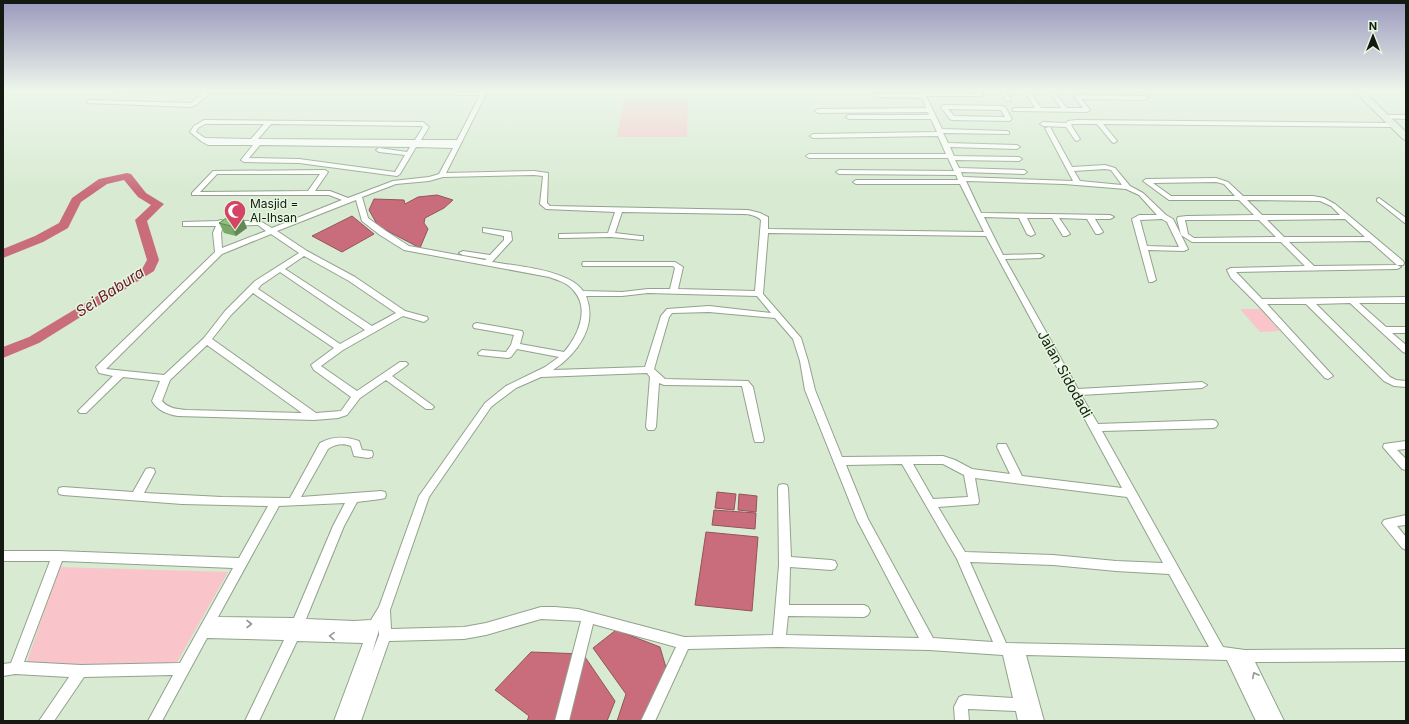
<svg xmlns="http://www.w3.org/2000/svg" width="1409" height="724" font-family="Inter,sans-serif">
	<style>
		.green { fill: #f9c4ca }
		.water { fill: #c96d7c; stroke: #93545c }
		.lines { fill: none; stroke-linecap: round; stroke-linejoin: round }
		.river { fill: #c96d7c; fill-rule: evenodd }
		.street-casing { stroke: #92a28c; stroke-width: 2 }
		.secondary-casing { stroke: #92a28c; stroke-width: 2 }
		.street { fill: #fff; fill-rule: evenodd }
		.secondary { fill: #e2f2dc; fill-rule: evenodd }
		.wall { fill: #79a869 }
		.shaded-wall { fill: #638855 }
		.building { fill: #8dc37a; stroke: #638855 }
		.oneway { stroke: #959894 }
		.labels { text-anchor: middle; stroke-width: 3; stroke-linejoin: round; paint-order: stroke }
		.far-poi-label { font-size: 12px; fill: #141a12; stroke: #e5f7df; text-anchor: start }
		.street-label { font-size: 14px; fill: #141a12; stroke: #e5f7df }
		.water-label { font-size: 15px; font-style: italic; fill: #69152b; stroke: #e5f7df }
	</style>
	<rect width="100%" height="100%" fill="#d8ead2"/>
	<g class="green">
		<path d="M624,98H688L687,137H617Z"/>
		<path d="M1240,309H1260L1280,331L1260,332Z"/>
		<path d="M59,567L228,572L176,664L26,665Z"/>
	</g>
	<g class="water">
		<path d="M437,195L453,200L444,208L425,218L424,223L428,229L420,248L378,226L369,210L374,199L404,200L405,204L418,197Z"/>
		<path d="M352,216L374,234L342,252L312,236Z"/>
		<path d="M717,492L736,494L734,510L715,508Z"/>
		<path d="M739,494L757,496L756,512L738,510Z"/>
		<path d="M714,510L756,513L755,529L712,525Z"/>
		<path d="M706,532L758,537L752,611L695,605Z"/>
		<path d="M616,630L660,647L669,678L642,721H617L626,694L593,648Z"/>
		<path d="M531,652L583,654L615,701L607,721H527L529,716L495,690Z"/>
	</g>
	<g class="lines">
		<path class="river" d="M127,173L131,174L146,193L164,204L147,221L159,260L154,271L39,343L3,358V347L29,337L142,269L147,260L135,220L151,205L138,197L124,180L107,184L81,202L68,228L43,242L3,258V249L35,236L59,223L72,198L99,179Z"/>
		<g class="street-casing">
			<g id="street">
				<path d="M100,90H488L446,173L534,171L548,173L547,203L550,206L748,210L760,213L768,217V229L984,232L960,184H856L853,182L856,180H958L956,175L839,174L836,172L839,170L954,171L948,158H809L806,156L809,154H946L938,136L813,138L810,136L813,134L937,132L931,119H849L846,117L849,115H929L928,112L818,113L815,111L818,109L926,108L922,98L876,97V95L878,94H920L918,90H924L925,92L983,93V95L981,96H926L942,129L1007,131L1009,132V134L943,133L948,143L1017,145L1020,147L1017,149L950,147L954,156L1019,157L1022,159L1019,161L955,160L959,168L1024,170L1027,172L1024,174L961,172L963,177L1073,181L1045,128L1050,127L1072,167L1105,165L1115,168L1130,186L1143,193L1166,215L1173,219L1188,249L1184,251L1148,250L1156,280L1152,282H1149L1132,219L1139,215H1157L1139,195L1126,189L1064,184L966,181L981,213L1110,215L1114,217L1110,219H1095L1103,232L1099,234H1096L1087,219L1059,218L1070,234L1066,236H1063L1052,218H1027L1035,234L1031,236L1027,234L1019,218L984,217L1003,255L1040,254L1044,256L1040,258L1005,259L1078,389L1202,382L1207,385L1202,388L1081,395L1098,424L1213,420L1216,421L1218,424L1216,427L1213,428L1102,431L1223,647L1245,650L1406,649V661L1255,662L1284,721H1270L1269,720L1270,721H1256L1227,660L1026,655L1044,721H1018L1016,711L968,709L969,721H955L954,707L959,697L964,695L1013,698L1003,655L929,650L779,647L688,649L655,721H641L676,647L593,624L569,721H555L581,621L541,619L486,635L464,639L389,641L361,721H334L363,643L297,641L259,721H245L284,640L207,638L162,721H148L173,675L84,677L54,721H39L69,677L15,674L3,676V664L11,663L50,561H3V551H58L239,558L268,506L182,504L63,495L59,494L58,491L59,488L63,487L133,492L146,469L150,468L154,469L155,472L144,493L222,497L290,498L320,443C333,436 345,436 359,441L362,450L372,451L373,454L372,457L368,458L354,456L351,446C343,443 335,444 328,449L301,497L381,491L385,492L386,495L385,498L381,499L357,502L344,526L306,619L354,621L371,620L379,607L419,496L485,403L506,386L545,367L559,357L517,349L511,357L508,358L479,355L478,353L482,350L506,352L511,345L514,335L474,328L473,326L474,324L477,323L522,331L523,333L520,344L564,352C578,336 590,309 574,291C568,283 558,280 549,277L404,250L380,235L362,221L356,200L277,231L307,251L355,277L405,311L427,317L428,319L424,322L403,316L343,350L321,366L357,391L400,362H406L408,364L406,366L392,376L432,405L434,407L432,409H426L386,380L360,398L347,415L338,418L314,420L178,416C167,414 158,411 152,401L160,381L123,377L86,413H80L78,411L113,376L99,373L96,367L98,365L215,252L213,233L216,226H183V222L218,221L221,220L224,221H260L272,228L342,200L329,195H192V193L213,171L325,170L328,172L315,191H330L348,198L393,181L429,177L439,174L453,148L416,147L400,174L397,176L299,163L244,162L241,160L253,145H208L201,141L190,132L194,126L204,120L423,122L429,127L421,140H457L480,95L210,93L196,105L191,107L87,103V101L89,100L191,103L204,92ZM205,124H264L251,139L205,138L196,132L198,128ZM271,124L421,126L423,127L415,140L258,139ZM260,145L410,147L407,152L379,148L376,150L379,152L405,155L395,172L299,159L249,158ZM1105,169L1111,170L1122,185L1080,181L1074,171ZM217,174H320L308,191L200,192ZM534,175L543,176L540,204L546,209L615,212L608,233L559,234V238H562L611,237L643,240V236H640L615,233L622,212L742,214C749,214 756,215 761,220L755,291L678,289L683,267L675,262H583L582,264L583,266H673L675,268L670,289H648L622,292L583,291C569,270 516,266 492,262L512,240L511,232L483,228V232L504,236V240L490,255L463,251L459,253L463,255L487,259L485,260L409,246L386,231L368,218L362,197L396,184L429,181L443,177ZM1162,219L1167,222L1179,247L1147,246L1140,220ZM258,225L266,231L222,248L221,233L223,226ZM768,233L986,236L1122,488L1022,476L1006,444H998L997,447L1010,474L972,469L955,460L943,456L842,457L815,390L808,361L801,338L763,294ZM271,234L299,253L255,281L225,311L204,338L164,375L106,369L222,254ZM304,256L349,281L396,313L372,326L285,269ZM280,272L365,330L340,344L258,289L261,285ZM253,293L334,348L311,365L314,370L351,397L341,411L316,413L212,339L231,315ZM648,293L757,296L771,313L709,306L667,309L661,316L645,367L553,370C577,354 598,326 586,296H622ZM709,312L775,318L793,339L800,361L805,390L857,520L919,638L786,635L788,616L864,617L868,615L870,611L868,607L864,605H789L790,567L831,570L835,569L837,565L835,561L831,560L791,557L788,488L787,485L783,484L779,485L778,488L779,565L773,635L684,637L578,609L555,607H541L486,623L464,627L391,629L390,610L429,497L491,407L496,403L516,388L541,377L647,373L650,377L646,427L648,430H654L656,427L659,383L664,385L742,386L754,439L755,442H763L764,439L753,387L748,381L665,379L654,369L669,317L672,313ZM207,345L302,413L187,410C177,409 169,409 162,401L170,380ZM902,464L957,559L993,642L933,638L868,519L846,465ZM913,464H943L964,475L968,497L933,499ZM975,478L1127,497L1163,563L1116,561L1053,555L965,552L938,507L978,504L979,501ZM345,503L333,526L294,618L218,617L279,506ZM62,561L233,568L180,663L81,665L24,662ZM970,562L1053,565L1116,571L1169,574L1209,647L1006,643ZM379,630V635L372,653Z"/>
				<path d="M1000,90H1005L1011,100L1010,101H1006Z"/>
				<path d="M1024,90H1029L1041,108H1061L1048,90H1053L1067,108H1083L1074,97L1077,95L1145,96L1148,98L1145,100L1081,99L1090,110L1087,112L1013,111V109L1015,108H1035Z"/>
				<path d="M944,105L1003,106L1005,107L1012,119L1009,121L952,120L950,119L941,107ZM948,109L1001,110L1005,117L954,116Z"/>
				<path d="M1385,115H1406V119L1383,118L1382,117Z"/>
				<path d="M1076,120L1393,123L1396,125L1393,127L1103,124L1117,141L1114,143L1112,142L1097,124H1072L1071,125L1080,139L1077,141L1075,140L1066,127L1043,126L1040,124L1043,122L1066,123L1068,121Z"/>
				<path d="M1216,178L1228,182L1243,196H1313L1324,198L1335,204L1403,261L1404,263L1403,265H1397L1370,241L1289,242L1314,266L1397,265L1401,267L1397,269L1236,272L1262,299L1406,297V303H1359L1386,327H1406V333H1392L1406,345V353L1403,352L1350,303L1316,304L1390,377L1396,380L1406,381V387L1394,386L1384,381L1306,304H1267L1333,376L1328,379L1325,378L1257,304L1231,278L1227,270L1231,268L1305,266L1281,242H1192L1181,235L1177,219L1178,217L1187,216L1254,215L1239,200H1169L1143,181L1146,179ZM1216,182L1224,184L1235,196H1171L1153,183ZM1247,200L1320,201L1331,206L1340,215H1262ZM1345,219L1365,237H1284L1267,220ZM1185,220H1259L1276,237L1194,238L1188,234Z"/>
				<path d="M1379,198L1406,218V224L1377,201V199Z"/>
				<path d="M1406,441V449L1397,450L1406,459V470L1402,469L1383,447L1384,444Z"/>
				<path d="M1406,515V525L1397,526L1406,537V550L1402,548L1382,523L1384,520Z"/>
			</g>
		</g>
		<g class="secondary-casing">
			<path id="secondary" d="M1353,90H1362L1406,132V140L1403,139Z"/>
		</g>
		<use href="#street" class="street"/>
		<use href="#secondary" class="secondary"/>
	</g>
	<path class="wall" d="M219,223L247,228L236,236L224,233Z"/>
	<path class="shaded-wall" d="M243,218L247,228L236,236L231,226Z"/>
	<path class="building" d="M228,217L243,218L231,226L219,223Z"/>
	<defs><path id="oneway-chevron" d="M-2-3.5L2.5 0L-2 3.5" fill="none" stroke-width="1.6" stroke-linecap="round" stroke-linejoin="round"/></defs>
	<g class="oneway">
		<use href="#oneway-chevron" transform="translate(249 624)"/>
		<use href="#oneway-chevron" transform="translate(332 636) rotate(-178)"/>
		<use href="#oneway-chevron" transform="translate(1255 675) rotate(-117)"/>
	</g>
	<linearGradient id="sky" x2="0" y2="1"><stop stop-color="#9b98bd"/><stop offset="0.47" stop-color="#edf6eb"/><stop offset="1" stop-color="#edf6eb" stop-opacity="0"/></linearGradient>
	<rect width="1409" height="192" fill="url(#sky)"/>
	<defs>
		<g id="mosque-pin" transform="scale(1.15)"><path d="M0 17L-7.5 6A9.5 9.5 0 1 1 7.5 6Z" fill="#d44465" stroke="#e5f7df"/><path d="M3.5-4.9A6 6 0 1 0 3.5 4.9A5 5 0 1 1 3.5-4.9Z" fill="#fff"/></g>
	</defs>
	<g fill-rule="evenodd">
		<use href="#mosque-pin" x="235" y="211"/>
	</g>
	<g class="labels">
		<g class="far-poi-label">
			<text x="250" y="208">Masjid =<tspan x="250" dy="14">Al-Ihsan</tspan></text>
		</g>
		<g class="street-label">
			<text transform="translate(1065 374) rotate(61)" y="5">Jalan Sidodadi</text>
		</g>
		<g class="water-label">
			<text transform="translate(110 292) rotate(-33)" y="5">Sei Babura</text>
		</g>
	</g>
	<rect width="1409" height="724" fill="none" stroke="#141a12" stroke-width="8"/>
	<g transform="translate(1373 36)" stroke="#e5f7df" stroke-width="3" paint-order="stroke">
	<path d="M0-3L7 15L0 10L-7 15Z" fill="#141a12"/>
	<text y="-6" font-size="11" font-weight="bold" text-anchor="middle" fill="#141a12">N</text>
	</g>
</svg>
